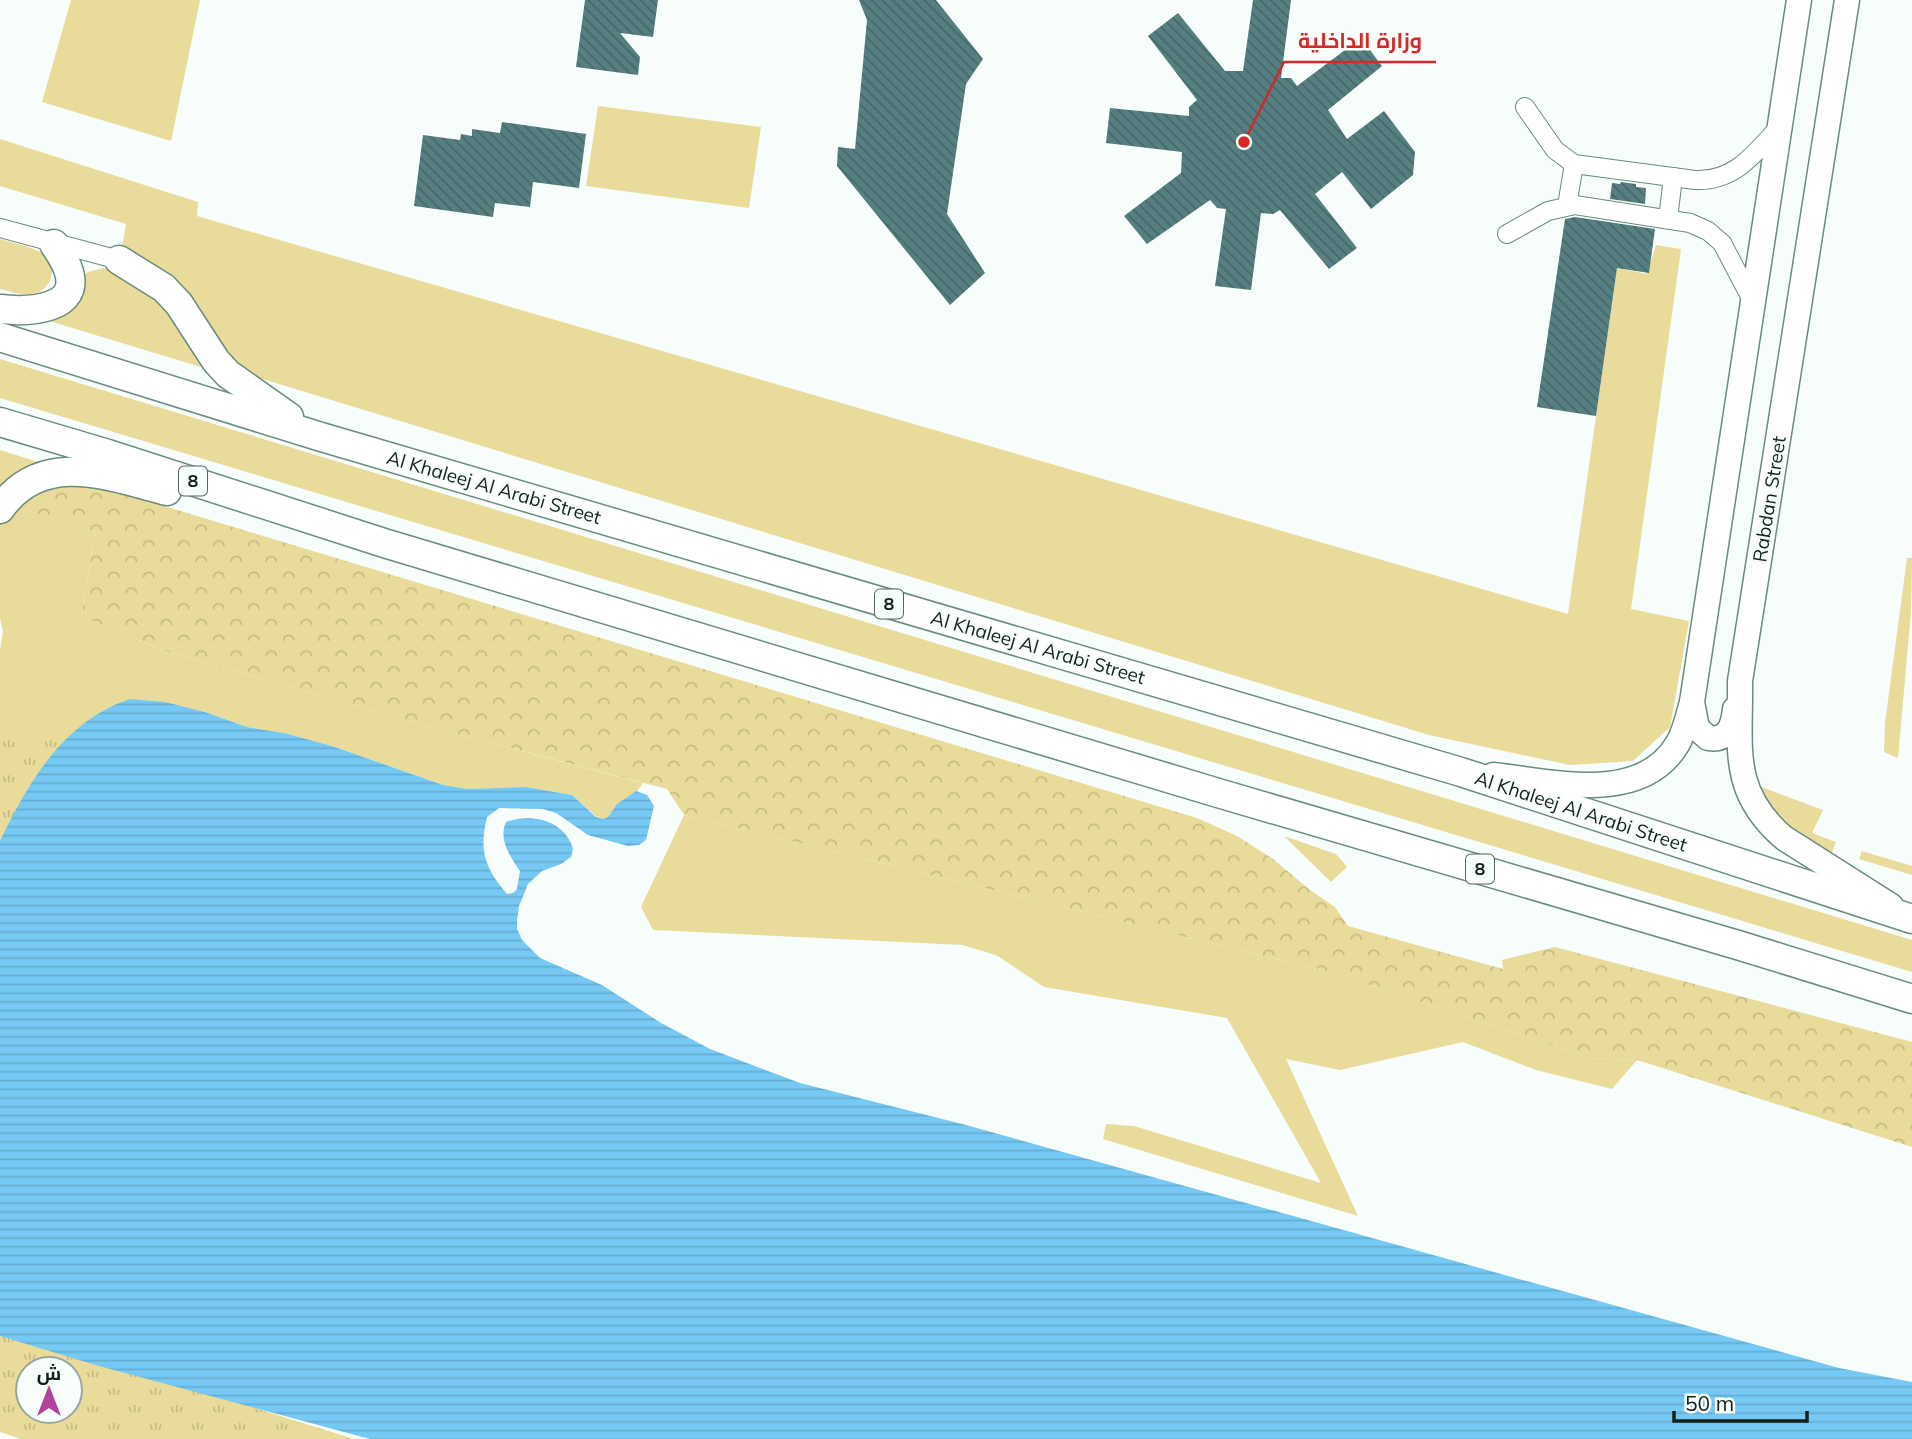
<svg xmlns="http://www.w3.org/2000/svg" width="1912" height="1439" font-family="Mulish,Cairo,sans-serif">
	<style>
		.green { fill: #e9db99 }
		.forest { fill: url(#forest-crowns) }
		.park { fill: url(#park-tufts); fill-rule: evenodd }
		.water { fill: url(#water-rules) }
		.building { fill: url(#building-back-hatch) }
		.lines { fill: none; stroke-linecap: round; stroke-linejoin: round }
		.minor-casing { stroke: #698c7c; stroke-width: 20 }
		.secondary-casing { stroke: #698c7c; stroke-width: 27 }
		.trunk-casing { stroke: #698c7c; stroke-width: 31 }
		.minor { stroke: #fff; stroke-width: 18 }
		.secondary { stroke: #fff; stroke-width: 24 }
		.trunk { stroke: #fff; stroke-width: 28 }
		.labels { text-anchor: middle; stroke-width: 5; stroke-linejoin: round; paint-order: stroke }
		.shield { fill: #f6fdfa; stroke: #57635e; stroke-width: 2 }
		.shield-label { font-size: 18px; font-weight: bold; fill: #13211b }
		.street-label { font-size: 19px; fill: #13211b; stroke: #f6fdfa }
		.leader { fill: none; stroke: #d62828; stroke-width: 2.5 }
		.callout-dot { fill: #d62828; stroke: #f6fdfa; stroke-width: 2.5 }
		.callout-label { font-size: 21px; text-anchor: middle; font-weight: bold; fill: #d62828; stroke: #f6fdfa; stroke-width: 5; stroke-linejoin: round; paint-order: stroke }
	</style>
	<defs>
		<pattern id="forest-crowns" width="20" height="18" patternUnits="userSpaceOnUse" patternTransform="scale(1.75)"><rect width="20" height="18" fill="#e9db99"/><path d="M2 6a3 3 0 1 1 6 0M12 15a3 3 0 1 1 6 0" fill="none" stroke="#c7bc83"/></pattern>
		<pattern id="park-tufts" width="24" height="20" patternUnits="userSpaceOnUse" patternTransform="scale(1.75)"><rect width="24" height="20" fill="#e9db99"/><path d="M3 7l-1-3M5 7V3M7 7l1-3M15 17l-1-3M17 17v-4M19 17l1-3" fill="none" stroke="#c7bc83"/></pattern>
		<pattern id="water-rules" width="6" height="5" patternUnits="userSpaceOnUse" patternTransform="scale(1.75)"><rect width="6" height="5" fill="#76c8f5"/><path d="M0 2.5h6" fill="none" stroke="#65acd1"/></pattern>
		<pattern id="building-back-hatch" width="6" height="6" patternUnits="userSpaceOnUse" patternTransform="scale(1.75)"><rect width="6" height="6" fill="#567f81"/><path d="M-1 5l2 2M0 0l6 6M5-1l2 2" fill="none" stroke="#466869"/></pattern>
	</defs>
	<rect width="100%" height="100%" fill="#f6fdfa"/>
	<g class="green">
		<path d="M71,0H200L171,141L42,102Z"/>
		<path d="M598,106L761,127L749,208L586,186Z"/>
		<path d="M0,139L198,202L197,216L1568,614L1617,268L1647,274L1656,245L1681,249L1631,609L1689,621L1670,727L1633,761L1570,765L1429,735L256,377L227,355L198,304L173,275L122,248L126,224L0,186Z"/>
		<path d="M0,239C13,243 30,246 42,253C60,264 52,291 33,294C22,296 10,291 0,289Z"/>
		<path d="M105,268L124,272L144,282L214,371L33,316L88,272Z"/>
		<path d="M0,359L1912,940V972L0,398Z"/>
		<path d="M0,450L38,462L14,476L0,488Z"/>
		<path d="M27,500V510L95,532L81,616L162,650L434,728L643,783L637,791L617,804L608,817L604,819L597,817L572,795L526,787L468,789L443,785L332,746L284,733L247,727L205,712L146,700L0,841V651L3,631L0,619V524L12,509Z"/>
		<path d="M1907,558H1912L1911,612L1898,758L1884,752L1885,723Z"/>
		<path d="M1759,786L1823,810L1812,833L1836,842L1832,852L1809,844L1778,821Z"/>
		<path d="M684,815L1330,972L1589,1058L1637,1060L1612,1089L1536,1070L1463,1042L1340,1070L1286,1059L1358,1216L1103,1139L1106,1124L1134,1126L1321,1183L1227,1018L1044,987L998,956L963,945L653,930L641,907Z"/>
		<path d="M1284,836L1336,854L1347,867L1331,882Z"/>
		<path d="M1862,851L1912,866V875L1859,859Z"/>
	</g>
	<path class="forest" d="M52,482L91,484L1197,818L1237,836L1273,859L1310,890L1335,907L1348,926L1503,969L1502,960L1555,947L1912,1042V1147L1637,1060L1589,1058L1330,972L684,815L667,789L434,728L162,650L81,616L95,532L26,510L27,500Z"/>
	<g class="park">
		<path d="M0,729L63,740L0,936Z"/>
		<path d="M0,1328L354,1439H21L0,1432ZM28,1369H70V1411H28Z"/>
	</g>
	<path class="water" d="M130,699L165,702L205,712L247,727L284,733L332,746L443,785L468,789L526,787L572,795L596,817L603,819L608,817L617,804L636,791L647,795L654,806L646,840L639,845L628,846L588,835L556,813L543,809L499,808L487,817C479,851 484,867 507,894L513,893L517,889L520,871C510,856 498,840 506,822C531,813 565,820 573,849L571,857L561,864L542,871L528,884L519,906L517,920V929L522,940L540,958L602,985L661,1023L710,1049L800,1083L966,1125L1839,1368L1912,1382V1439H370L99,1366L0,1336V841C29,781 64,721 130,699Z"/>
	<g class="building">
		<path d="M585,0H658L653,37L620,33L640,57L638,75L576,67Z"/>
		<path d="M859,0H936L983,59L966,84L947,214L985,273L950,305L837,166L838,147L855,149L867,20Z"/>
		<path d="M1253,0H1291L1281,78H1291L1297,86L1361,38L1382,66L1328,110L1347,139L1384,111L1415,152L1413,175L1371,209L1342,172L1315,194L1357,248L1329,269L1280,210L1273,214L1261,213L1251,290L1215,286L1226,209L1217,208L1210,200L1147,244L1124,216L1181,173L1182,152L1106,143L1110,108L1189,116V107L1197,100L1148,36L1178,13L1225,71H1243Z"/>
		<path d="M502,122L586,134L579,188L533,182L530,207L495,203L493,217L414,206L423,135L460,140L461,134L472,136V129L500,133Z"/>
		<path d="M1621,182L1636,184V187L1646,188L1645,204L1610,199L1612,183L1620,184Z"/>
		<path d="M1575,217L1655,229L1649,273L1617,268L1596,416L1537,407L1565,219Z"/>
	</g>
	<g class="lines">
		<g class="minor-casing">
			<g id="minor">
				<path d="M1525,107L1555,150L1574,164L1695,180C1735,182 1755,153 1780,126"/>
				<path d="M1567,206L1574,164"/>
				<path d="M1668,219L1673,177"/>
				<path d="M0,228L119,260"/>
				<path d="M1507,234L1548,211L1575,205L1690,223L1708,231L1722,243L1753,302"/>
			</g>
		</g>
		<g class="secondary-casing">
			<g id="secondary">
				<path d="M1847,0L1740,681C1741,747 1729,791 1784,838L1891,906"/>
				<path d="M1692,702L1697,728L1708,738C1728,741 1733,727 1735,709"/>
				<path d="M1493,775C1551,781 1642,806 1678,743C1685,731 1688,716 1692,702L1799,0"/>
			</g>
		</g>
		<g class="trunk-casing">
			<g id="trunk">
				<path d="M119,260L164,288L179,304L216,361L228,374L289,417"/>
				<path d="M0,309C26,312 83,311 68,269C65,260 59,252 54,244"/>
				<path d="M0,337L318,436L1461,772L1912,919"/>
				<path d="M0,422L108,454L384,543L1218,793L1741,946L1912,999"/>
				<path d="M0,509C42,449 110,476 167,491"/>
			</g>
		</g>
		<use href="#minor" class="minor"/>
		<use href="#secondary" class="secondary"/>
		<use href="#trunk" class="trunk"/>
	</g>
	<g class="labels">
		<g class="shield">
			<rect x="179" y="466.5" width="28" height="29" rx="5"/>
			<rect x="875" y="589.5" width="28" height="29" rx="5"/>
			<rect x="1466" y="854.5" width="28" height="29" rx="5"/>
		</g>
		<g class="shield-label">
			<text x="193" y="487">8</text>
			<text x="889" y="610">8</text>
			<text x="1480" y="875">8</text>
		</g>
		<g class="street-label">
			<text transform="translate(494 487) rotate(16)" y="7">Al Khaleej Al Arabi Street</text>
			<text transform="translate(1769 499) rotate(-81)" y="7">Rabdan Street</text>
			<text transform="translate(1038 647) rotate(16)" y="7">Al Khaleej Al Arabi Street</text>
			<text transform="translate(1581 811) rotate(18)" y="7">Al Khaleej Al Arabi Street</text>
		</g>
	</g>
	<path class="leader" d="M1244 142L1284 62H1436"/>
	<circle class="callout-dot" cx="1244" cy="142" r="7"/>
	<g class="callout-label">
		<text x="1360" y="48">وزارة الداخلية</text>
	</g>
	<g transform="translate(49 1390)"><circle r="33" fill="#f6fdfa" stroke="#9ba5a1" stroke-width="2"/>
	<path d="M0-5L12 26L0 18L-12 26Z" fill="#b3419c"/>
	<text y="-10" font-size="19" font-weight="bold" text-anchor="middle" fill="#13211b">ش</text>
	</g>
	<path d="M1674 1411v10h133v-10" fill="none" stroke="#13211b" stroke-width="3.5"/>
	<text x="1685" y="1411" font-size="21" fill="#13211b" stroke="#f6fdfa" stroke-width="5" paint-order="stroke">50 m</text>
</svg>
